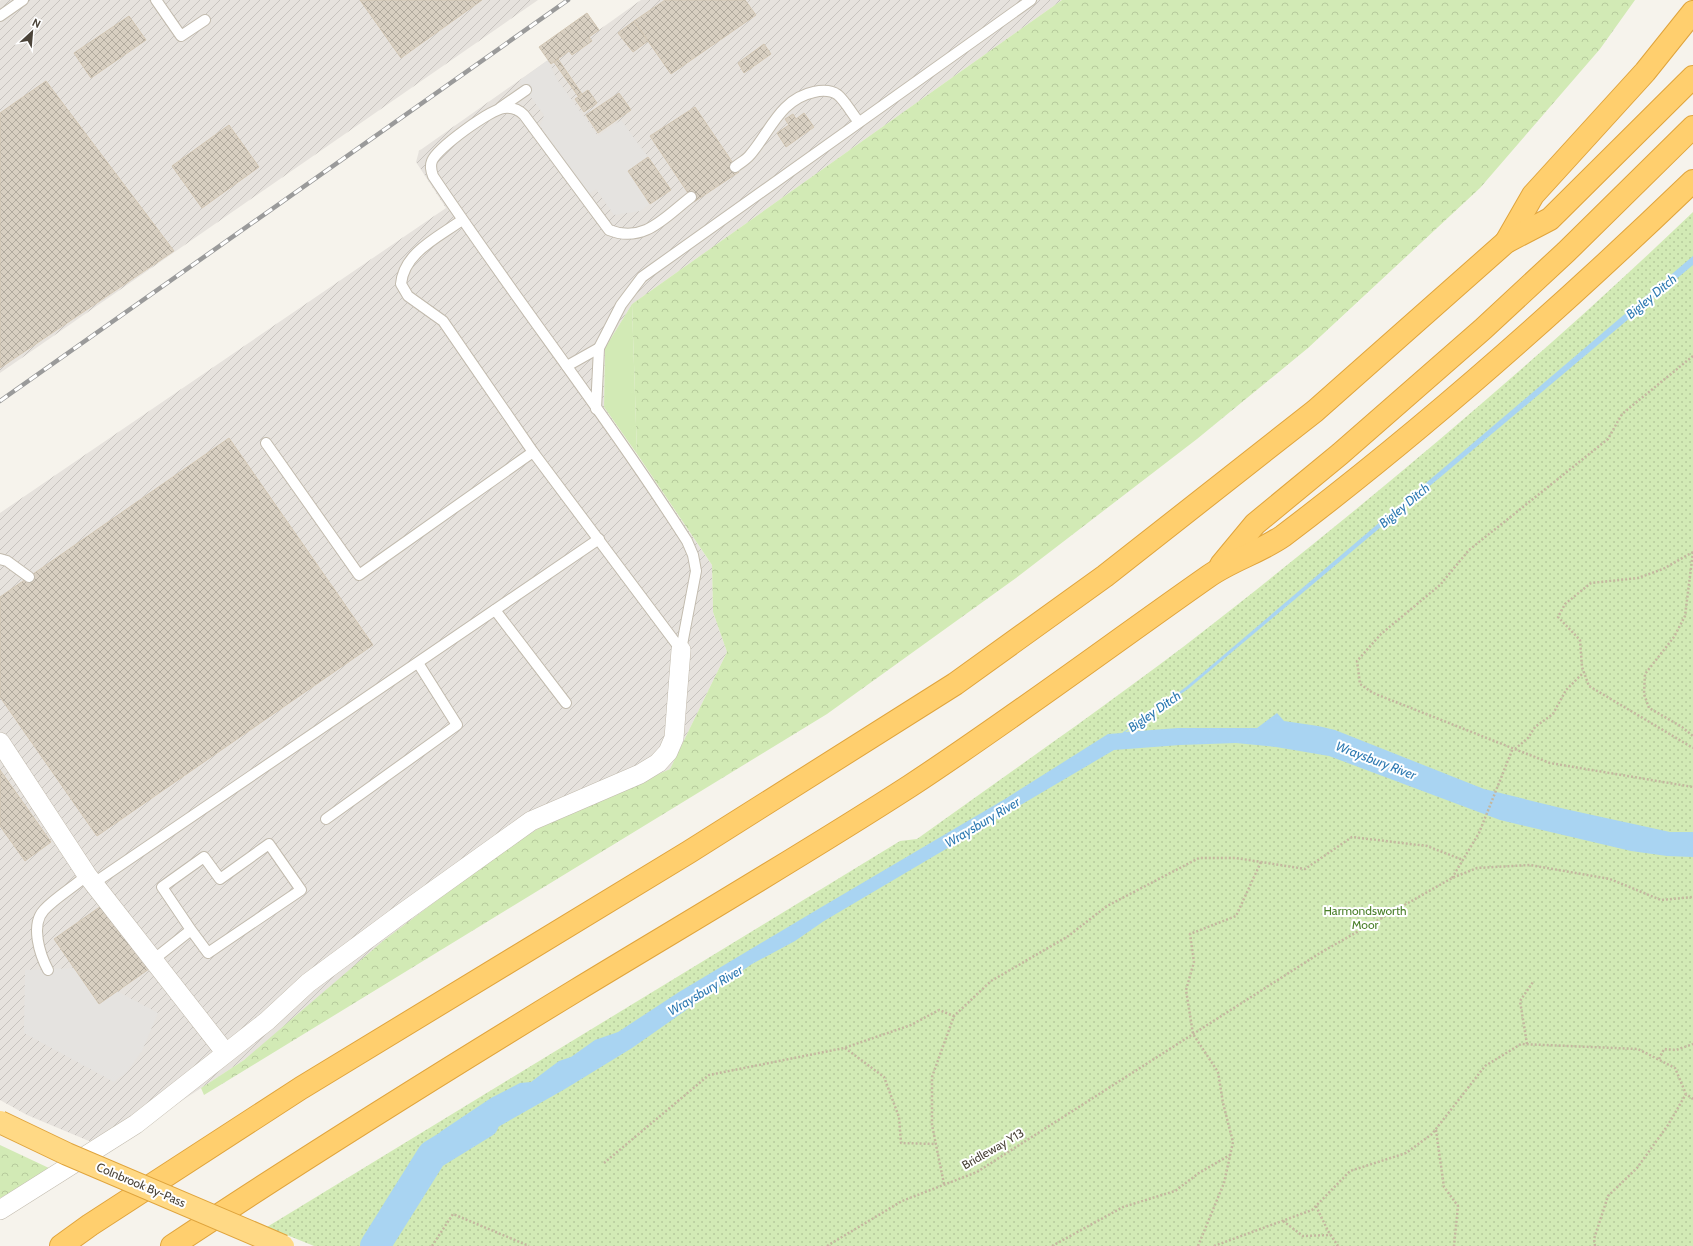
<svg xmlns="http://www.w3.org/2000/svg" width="1693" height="1246" font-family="Cabin,sans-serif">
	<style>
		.industrial { fill: url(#industrial-furrows) }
		.grass { fill: #d2eab5 }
		.forest { fill: url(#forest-crowns) }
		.park { fill: url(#park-dots) }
		.parking { fill: #e5e3e0 }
		.water { fill: #a9d4f2 }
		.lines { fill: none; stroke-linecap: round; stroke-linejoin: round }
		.river { stroke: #a9d4f2; stroke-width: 30 }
		.building { fill: url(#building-cross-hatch); stroke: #d3c7b4 }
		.service-casing { stroke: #c2bbae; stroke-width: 12 }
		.minor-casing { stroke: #c2bbae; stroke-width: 20 }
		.motorway-casing { stroke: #e0a43c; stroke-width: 24 }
		.path { stroke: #c4b79f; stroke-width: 2.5; stroke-dasharray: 2 2; stroke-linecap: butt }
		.service { stroke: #fff; stroke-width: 10 }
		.minor { stroke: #fff; stroke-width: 19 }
		.motorway { stroke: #ffcf6e; stroke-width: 22 }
		.rail-casing { stroke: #9a9a9a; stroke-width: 4.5 }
		.rail { stroke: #fff; stroke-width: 3; stroke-dasharray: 9; stroke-linecap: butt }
		.trunk-bridge-casing { stroke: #e0a43c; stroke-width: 24; stroke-linecap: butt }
		.trunk-bridge { stroke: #ffd985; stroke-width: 22 }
		.labels { text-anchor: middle; stroke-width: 4; stroke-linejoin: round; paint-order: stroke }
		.park-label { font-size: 12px; fill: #4a7f2a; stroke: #fff }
		.street-label { font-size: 12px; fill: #4b4439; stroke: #fff }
		.water-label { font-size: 13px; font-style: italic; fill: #2e7ab2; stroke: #fff }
	</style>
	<defs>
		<pattern id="industrial-furrows" width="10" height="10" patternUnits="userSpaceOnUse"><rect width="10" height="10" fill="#e6e2dd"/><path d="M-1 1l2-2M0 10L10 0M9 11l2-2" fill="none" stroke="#c7c3be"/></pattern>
		<pattern id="forest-crowns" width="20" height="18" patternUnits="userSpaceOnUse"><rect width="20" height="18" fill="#d2eab5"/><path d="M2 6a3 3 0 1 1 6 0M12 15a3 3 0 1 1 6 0" fill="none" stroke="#b6ca9c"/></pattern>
		<pattern id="park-dots" width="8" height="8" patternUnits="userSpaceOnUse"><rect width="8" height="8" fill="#d2eab5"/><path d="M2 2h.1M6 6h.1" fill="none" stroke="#b6ca9c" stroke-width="1.8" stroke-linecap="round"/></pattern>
		<pattern id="building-cross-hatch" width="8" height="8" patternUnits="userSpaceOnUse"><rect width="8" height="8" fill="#d8cfc1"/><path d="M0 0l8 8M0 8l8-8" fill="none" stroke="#b1aa9e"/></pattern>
	</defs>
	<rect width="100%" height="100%" fill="#f6f3ec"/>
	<g class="industrial">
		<path d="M1,0H538L0,373V1Z"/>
		<path d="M641,0H1062L632,304L605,348L604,407L712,565L713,612L727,652L670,769L588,807L244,1060L108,1149L27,1115L0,1100V513L446,208L416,162L419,151L548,60L539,47L587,13L599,30Z"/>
	</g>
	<path class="grass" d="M632,304L637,454L604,407L605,348Z"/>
	<g class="forest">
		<path d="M1062,0H1635L1600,49L1480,188L1308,348L1197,439L1016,578L827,714L204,1095L201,1088L244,1060L383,941L504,850L544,825L670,769L727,652L713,612L712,565L637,454L632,304Z"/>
		<path d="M0,1145L51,1169L28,1184L0,1198Z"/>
	</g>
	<path class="park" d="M1693,212V1246H314L267,1227L900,841L917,839C1024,762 1134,687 1237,605C1394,481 1548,351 1693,212Z"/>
	<g class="parking">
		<path d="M548,60L556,78L598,136L621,120L648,157L628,171L650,204L640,211L614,215L596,189L589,194L540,126L544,115L519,81Z"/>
		<path d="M75,968L99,1004L117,991L158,1013L142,1051L127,1072L114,1082L24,1033L25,970Z"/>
	</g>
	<path class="water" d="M1693,256V265L1188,689L1125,732L1178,728H1257L1277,713L1284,721L1318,726L1335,730L1484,789L1565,809L1670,832H1693V857L1667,856L1631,851L1500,820L1329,756L1276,747L1236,743L1180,745L1114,750L824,921L795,941L752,964L632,1048L565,1089L454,1152L440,1132L491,1098L520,1083L531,1082L559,1061L571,1057L595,1040L618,1032L679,992L825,905L1005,799L1108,734L1122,733L1186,687Z"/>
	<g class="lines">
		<path class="river" d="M375,1246L432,1155L484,1123"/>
	</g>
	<g class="building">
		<path d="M360,0H482L401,58Z"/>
		<path d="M665,0H745L756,15L671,74L634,21Z"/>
		<path d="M587,13L599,30L589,37L592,41L572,55L569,51L551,64L539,47Z"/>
		<path d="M129,16L146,40L91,78L74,53Z"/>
		<path d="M634,21L648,41L633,52L618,33Z"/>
		<path d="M764,44L771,54L744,73L738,63Z"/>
		<path d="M558,59L582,94L578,96L554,62Z"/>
		<path d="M46,81L174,251L0,368V113Z"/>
		<path d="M588,90L597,103L584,112L575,99Z"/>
		<path d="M619,93L631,110L598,133L586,115Z"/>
		<path d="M695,107L739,172L694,202L650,136Z"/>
		<path d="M804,113L814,127L786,147L777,133L789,125L785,119L793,114L796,119Z"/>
		<path d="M229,125L259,167L202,208L172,166Z"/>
		<path d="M648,157L671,190L650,204L628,171Z"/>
		<path d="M229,438L373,645L97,836L0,697V597Z"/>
		<path d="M0,770L51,842L25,861L0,826Z"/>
		<path d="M104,904L149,969L99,1004L54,939Z"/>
	</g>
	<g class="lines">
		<g class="service-casing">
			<g id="service">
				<path d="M156,0L181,36L205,20"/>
				<path d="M0,16L23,0"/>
				<path d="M500,108L526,90"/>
				<path d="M735,167C740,163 746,160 750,155C770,132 780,99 814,92C823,90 831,90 838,95C846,102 852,114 859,122"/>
				<path d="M462,220C439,237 404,252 401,284L408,296L443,321L533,452"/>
				<path d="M567,366L599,348"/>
				<path d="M596,409L599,348L621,305L642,277L1031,0"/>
				<path d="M266,443L359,575L533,452L681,650"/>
				<path d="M0,559L7,561L29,577"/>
				<path d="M495,610L566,703"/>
				<path d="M681,650L696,571L693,555L687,541C607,416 515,299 433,176C431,170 430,166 432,161C437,148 491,109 504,108C512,107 519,110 524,115L609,230C644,244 665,217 691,197"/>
				<path d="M326,819L457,725L418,663"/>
				<path d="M94,883L599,539"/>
				<path d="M153,960L191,930L208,953L301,890L269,844L220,879L204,857L162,887L191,930"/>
				<path d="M48,970C40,955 30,925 44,910C56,897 74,887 87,875"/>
			</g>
		</g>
		<g class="minor-casing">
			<g id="minor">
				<path d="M0,742L87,875L225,1052"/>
				<path d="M0,1210L136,1124L267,1021L308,983L397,917L531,821L640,774L658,763L668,752L674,738L681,650"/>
			</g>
		</g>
		<g class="motorway-casing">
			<g id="motorway">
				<path d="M1506,242L1533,195L1645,72L1693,12"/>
				<path d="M1221,565L1255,524L1340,454L1483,329L1566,252L1693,127"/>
				<path d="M61,1246L90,1225L301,1088L689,852L955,684L1105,576L1315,411L1506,242L1550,219L1693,77"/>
				<path d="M172,1246C304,1158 439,1074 575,991C687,923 800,857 910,786C1012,719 1109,646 1209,576C1232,560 1260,552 1283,536C1427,427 1563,306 1693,181"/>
			</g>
		</g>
		<g class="path">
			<path d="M1693,356L1622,414L1608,439L1469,550L1440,585L1381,634L1357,661L1360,684L1373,693L1550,763L1693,787"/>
			<path d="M1693,552L1663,569L1638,578L1591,583L1565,604L1558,617L1580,640L1582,667L1589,686L1693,748"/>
			<path d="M1693,552L1685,616L1674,637L1645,674L1644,694L1649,708L1682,727L1693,736"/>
			<path d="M1515,749L1528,738L1535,727L1553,714L1566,690L1584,672"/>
			<path d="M1452,878L1479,833L1513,748"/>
			<path d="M1527,1044L1520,1001L1533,982"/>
			<path d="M845,1048L884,1077L899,1117L901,1143L936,1144"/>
			<path d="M1659,1059L1664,1049L1676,1050L1693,1044"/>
			<path d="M1436,1130L1444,1187L1458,1206L1454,1246"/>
			<path d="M604,1163L709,1075L844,1048L911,1025L939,1010L954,1016"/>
			<path d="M944,1184L932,1125V1077L954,1016L991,981L1067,937L1107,906L1199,858H1236L1305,869L1352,837L1427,846L1463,860"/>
			<path d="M1316,1206L1328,1231L1338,1246"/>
			<path d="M1283,1221L1303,1236L1330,1235"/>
			<path d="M432,1246L453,1214L529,1246"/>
			<path d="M827,1246L902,1201L977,1172L1320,953L1452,878L1477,868L1530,865L1610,879L1661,900L1693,897"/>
			<path d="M1052,1246L1123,1207L1175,1191L1199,1173L1230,1155"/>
			<path d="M1198,1246L1224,1183L1233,1142L1223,1103L1218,1072L1193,1034L1186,990L1194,962L1190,934L1236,916L1261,862"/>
			<path d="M1214,1246L1312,1210L1350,1171L1406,1153L1432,1134L1485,1066L1521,1044L1638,1049L1675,1068L1686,1094L1693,1099"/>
			<path d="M1595,1246L1594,1239L1608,1196L1637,1168L1668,1125L1686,1094"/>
		</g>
		<use href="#service" class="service"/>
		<use href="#minor" class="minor"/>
		<use href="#motorway" class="motorway"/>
		<g class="rail-casing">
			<path id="rail" d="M0,401L568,0"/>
		</g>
		<use href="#rail" class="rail"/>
		<g class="trunk-bridge-casing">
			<path id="trunk-bridge" d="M0,1122L67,1154L283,1246"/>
		</g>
		<use href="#trunk-bridge" class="trunk-bridge"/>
	</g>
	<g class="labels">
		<g class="park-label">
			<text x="1365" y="915">Harmondsworth<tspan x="1365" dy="14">Moor</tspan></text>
		</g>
		<g class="street-label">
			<text transform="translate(993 1149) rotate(-30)" y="4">Bridleway Y13</text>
			<text transform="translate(141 1185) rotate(23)" y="4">Colnbrook By-Pass</text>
		</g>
		<g class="water-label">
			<text transform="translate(1651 296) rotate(-40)" y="5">Bigley Ditch</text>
			<text transform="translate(1404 505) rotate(-40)" y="5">Bigley Ditch</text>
			<text transform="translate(1154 711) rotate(-35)" y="5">Bigley Ditch</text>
			<text transform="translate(1376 760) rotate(21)" y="5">Wraysbury River</text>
			<text transform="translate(982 822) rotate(-31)" y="5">Wraysbury River</text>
			<text transform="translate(705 990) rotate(-31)" y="5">Wraysbury River</text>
		</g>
	</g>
	<g transform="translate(32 32) rotate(26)" stroke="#ffffff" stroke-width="3" paint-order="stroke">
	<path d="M0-3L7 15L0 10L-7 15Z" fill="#4b4439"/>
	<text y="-6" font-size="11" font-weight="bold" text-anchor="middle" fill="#4b4439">N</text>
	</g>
</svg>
